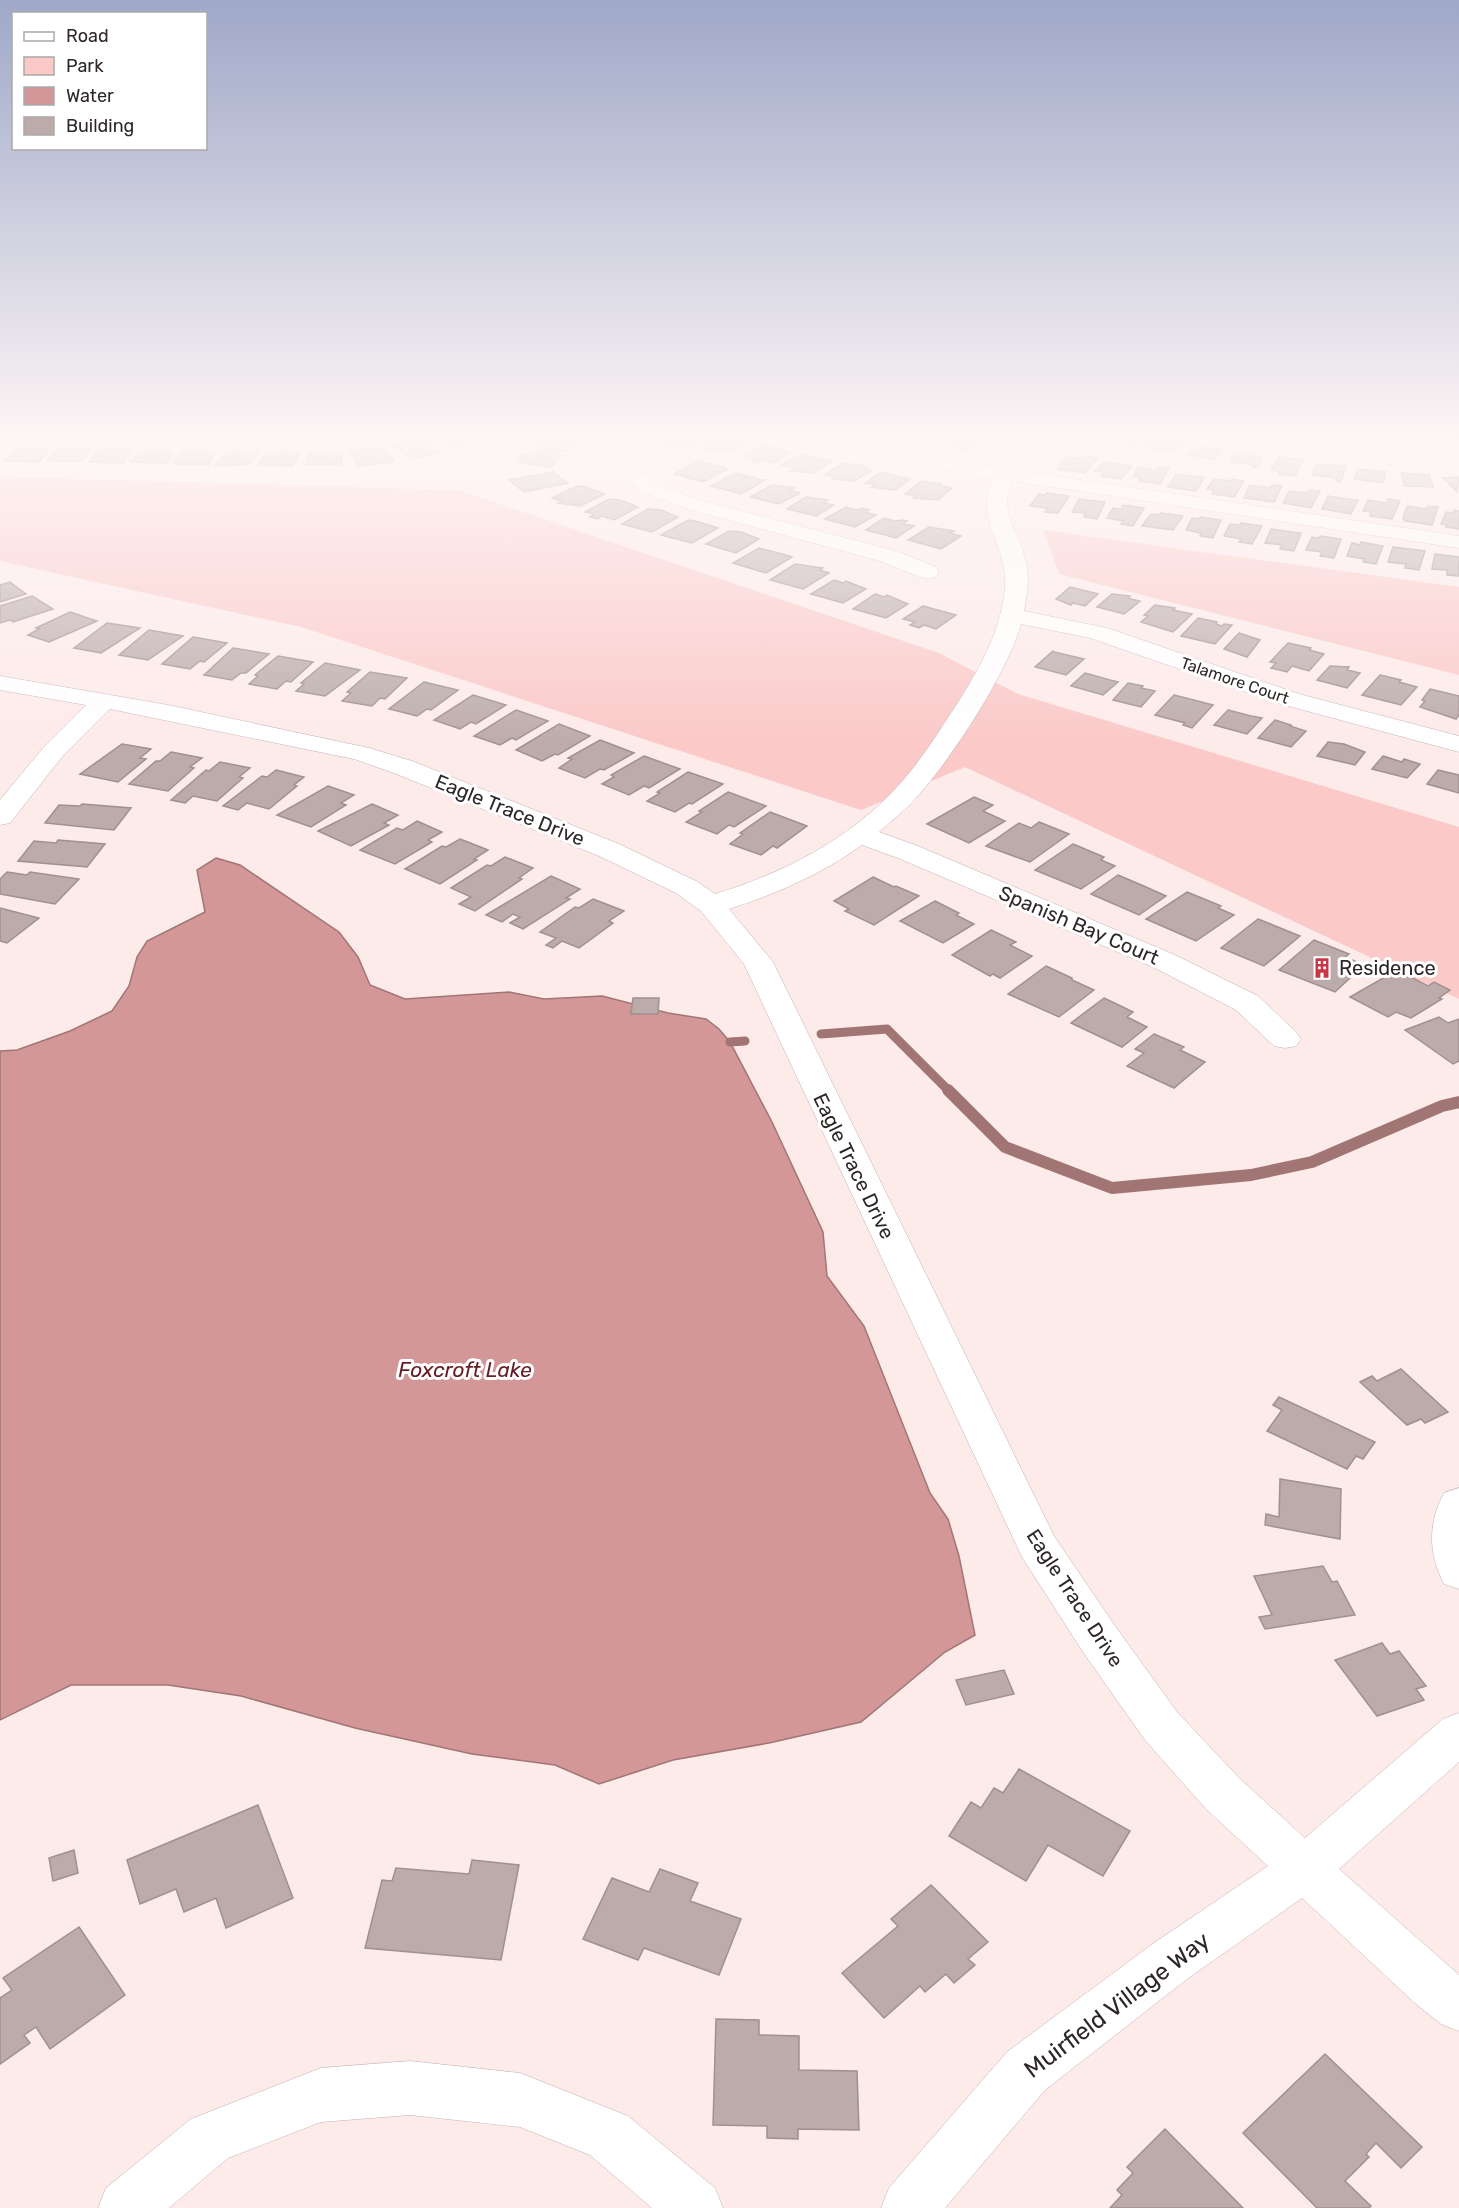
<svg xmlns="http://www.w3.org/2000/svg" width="1459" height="2208" font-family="Rubik,sans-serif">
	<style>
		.green { fill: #fac9c8 }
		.water { fill: #d39797; stroke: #a27575; stroke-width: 1.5 }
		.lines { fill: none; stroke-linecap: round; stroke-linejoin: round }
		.stream-far1 { stroke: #a27575; stroke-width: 9 }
		.stream { stroke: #a27575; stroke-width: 12 }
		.building { fill: #bcabab; stroke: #a19090; stroke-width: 1.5 }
		.minor-casing { stroke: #c3b2b1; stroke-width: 1 }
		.minor { fill: #fff; fill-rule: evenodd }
		.labels { text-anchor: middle; stroke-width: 6; stroke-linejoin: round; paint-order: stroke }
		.far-street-label { font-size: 16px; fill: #2e2727; stroke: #fff }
		.street-label { font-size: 20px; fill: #2e2727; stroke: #fff }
		.poi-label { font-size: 20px; fill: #2e2727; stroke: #fff; text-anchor: start }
		.water-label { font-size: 21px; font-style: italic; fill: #641d23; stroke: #fff }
		.near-street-label { font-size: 24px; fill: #2e2727; stroke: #fff }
	</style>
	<rect width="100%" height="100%" fill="#fdebea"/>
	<g class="green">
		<path d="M0,477L458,490L939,653L1018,694L1459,827V999L965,767L861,810L301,627L0,561Z"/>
		<path d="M1043,530L1459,587V675L1059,574Z"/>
	</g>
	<g class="water">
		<path d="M923,437H987L966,450L920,440Z"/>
		<path d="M216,858L240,865L339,932L358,957L370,985L405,999L509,992L544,999L602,996L668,1013L706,1019L719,1029L730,1042L772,1122L823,1232L827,1276L864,1326L930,1493L948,1519L959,1556L975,1635L945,1652L861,1722L769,1743L673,1760L599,1784L555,1765L472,1754L355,1728L241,1696L168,1685H71L0,1720V1051L17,1050L70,1031L112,1011L129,986L137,957L147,941L205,912L197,870Z"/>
	</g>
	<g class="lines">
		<g class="stream-far1">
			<path d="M821,1034L887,1029L949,1091"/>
			<path d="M730,1042L745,1041"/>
		</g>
		<path class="stream" d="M948,1090L1005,1147L1112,1188L1251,1175L1312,1162L1442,1106L1459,1102"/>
	</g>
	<g class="building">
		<path d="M430,437H479L483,439L458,448Z"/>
		<path d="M546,437L577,440L574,443H577L566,452L535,449L539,445L533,444L536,440L542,441Z"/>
		<path d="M700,437L693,446L670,447L672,445L662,444L667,437Z"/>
		<path d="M712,437H731L745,439L735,451L724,450L722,452L703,448Z"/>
		<path d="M1117,437H1148L1132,447L1110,441Z"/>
		<path d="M1160,437L1178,440L1176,442L1185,444L1171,453L1146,447Z"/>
		<path d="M424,439L443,452L412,459L393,446Z"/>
		<path d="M762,445L784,448L781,449L792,452L773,463L762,460L759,463L752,461L755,459L743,457Z"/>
		<path d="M1197,445L1216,449L1224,450L1214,460L1187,454Z"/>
		<path d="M376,447H385L395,462L359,466L350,452Z"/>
		<path d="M41,448L49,449L39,462L4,461L15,449Z"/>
		<path d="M68,448L90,450L81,461H47L56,450Z"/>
		<path d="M124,449L132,450L123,463L89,462L98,450Z"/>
		<path d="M166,450L174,451L167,463L131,462L140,451Z"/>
		<path d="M192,450L208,451L216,452L208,464H173L182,451Z"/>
		<path d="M235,450L258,453L250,464L215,466L225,452Z"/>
		<path d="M276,451H291L300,453L293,466L258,465L266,453Z"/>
		<path d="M333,451L343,452L341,464L306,465L308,453Z"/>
		<path d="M531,452L563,455L551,467L521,463L524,459H518L521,455L527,456Z"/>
		<path d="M1235,453L1254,454L1253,456L1262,457L1258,468L1253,467L1254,465L1231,462Z"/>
		<path d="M801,454L833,461L814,473L790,471L795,468L782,465Z"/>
		<path d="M1086,456L1097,458L1085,473L1057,469L1067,457L1084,459Z"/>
		<path d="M1279,457L1303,460L1295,476L1278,474L1279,471L1271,470Z"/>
		<path d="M699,461L725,468L727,469L703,482L674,474Z"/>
		<path d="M1103,462L1132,466L1121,479L1101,476L1104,472L1095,471Z"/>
		<path d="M843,463L865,466L863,468L872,470L854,481L832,479L835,477L824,475Z"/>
		<path d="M1316,464L1346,466L1341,482L1336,481V478L1312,475Z"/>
		<path d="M1138,467L1157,470L1159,467L1169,468L1160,484L1139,481L1140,478L1133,477Z"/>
		<path d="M1358,469L1386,472L1383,483L1354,479Z"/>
		<path d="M553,472L568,483L524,492L509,480Z"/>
		<path d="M881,472L910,479L895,490L871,487L875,485L865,483Z"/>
		<path d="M735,473L763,480H765L741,494L711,486Z"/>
		<path d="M1401,473L1429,475L1433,487L1404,486Z"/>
		<path d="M1176,474L1200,477L1204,478L1196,491L1168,487Z"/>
		<path d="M1459,477L1457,492L1443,478Z"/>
		<path d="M1214,479L1231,481L1232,479L1244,481L1234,497L1212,494L1214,490L1207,489Z"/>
		<path d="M921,481L942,484L941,486L952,488L938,500L913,498L916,496L905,494Z"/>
		<path d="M772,485L794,488L790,490L800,493L779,504L750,497Z"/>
		<path d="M1250,485L1270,488L1272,485L1282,486L1274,502L1244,498Z"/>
		<path d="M577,486L586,487L605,494L580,506L558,503L562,501L552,498Z"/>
		<path d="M1309,490L1320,491L1311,508L1283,503L1289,491L1307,493Z"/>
		<path d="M1047,493L1069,496L1058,513L1045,512L1047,508L1030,506L1039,494L1045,495Z"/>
		<path d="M1328,496L1355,500H1358L1351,514L1322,509Z"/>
		<path d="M806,497L828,500L824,503L834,505L816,516L787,509Z"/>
		<path d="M609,499L620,500L638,507L614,520L602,516L598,519L590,517L594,514L585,512Z"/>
		<path d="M1079,499L1105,502L1097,519L1084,517L1085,513L1072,512Z"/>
		<path d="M1388,499L1400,501L1392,519L1370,516L1371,512L1363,511L1368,500L1387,503Z"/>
		<path d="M1123,505L1144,508L1133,526L1121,524L1123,521L1107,518L1113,508L1121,509Z"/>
		<path d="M1407,506L1427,509L1428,506L1438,507L1432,525L1405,521L1403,518Z"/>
		<path d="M846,507L857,510L862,508L869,510L865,512L876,515L855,527L825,519Z"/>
		<path d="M648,509L661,510L678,517L652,532L622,524Z"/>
		<path d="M1454,510L1459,511V529L1446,527L1447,525L1441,524L1446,512L1453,513Z"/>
		<path d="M1161,513L1183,516L1173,530L1142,526L1151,514L1159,515Z"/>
		<path d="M1200,517L1221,520L1213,538L1200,536L1201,533L1186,530L1192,518L1199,519Z"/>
		<path d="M884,518L895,521L902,520L907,521L903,524L914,526L896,538L866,530Z"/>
		<path d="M688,520L699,522L718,528L692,543L661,535Z"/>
		<path d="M1241,523L1262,526L1252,544L1239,542L1241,539L1224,536L1230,524L1240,525Z"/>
		<path d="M929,527L954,531L950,533L961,536L941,549L908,540Z"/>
		<path d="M1271,529L1301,533L1294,551L1280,549L1282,545L1265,543Z"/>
		<path d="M729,531L741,532L759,539L736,553L706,544Z"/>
		<path d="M1320,536L1341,539L1334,558L1320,556L1322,552L1306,550L1312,537L1319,538Z"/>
		<path d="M1361,542L1383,546L1376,564L1363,562L1364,559L1347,556L1352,543L1360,545Z"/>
		<path d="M1393,547L1425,551L1419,570L1405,568L1406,564L1388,562Z"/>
		<path d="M759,548L786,555L792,557L766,573L733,563Z"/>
		<path d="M1435,554L1459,557V576L1447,575V570L1432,569Z"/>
		<path d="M795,564L823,568L820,570L829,573L803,589L770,580Z"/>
		<path d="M834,580L843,583L846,581L866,589L843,603L811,594Z"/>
		<path d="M10,582L26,594L0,602V585Z"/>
		<path d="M1070,587L1098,594L1085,606L1073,603L1071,605L1056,599Z"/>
		<path d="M875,594L884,597L887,595L908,604L886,618L853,609Z"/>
		<path d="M1112,594L1130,596L1128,598L1140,601L1124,614L1097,607Z"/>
		<path d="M32,596L53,609L13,622L10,620L0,623V606Z"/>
		<path d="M1155,605L1175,608L1173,610L1192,614L1173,632L1141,622L1148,616L1144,615Z"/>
		<path d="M923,606L956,615L936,629L924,625L919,628L910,625L915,622L903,619Z"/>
		<path d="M70,612L97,621L49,642L28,635L39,629L36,628Z"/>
		<path d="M1198,618L1217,622L1216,624L1222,626L1224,624L1232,625L1215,644L1181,636Z"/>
		<path d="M107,623L140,628L101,653L74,648Z"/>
		<path d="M149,630L183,636L148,660L119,655Z"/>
		<path d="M1239,633L1260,640L1247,657L1224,649Z"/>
		<path d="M193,637L227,643L204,662L200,661L190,669L162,664Z"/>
		<path d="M1288,643L1311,648L1309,650L1324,654L1309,671L1292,666L1287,672L1271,668L1276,663L1270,662Z"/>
		<path d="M233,648L269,654L246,673H241L232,680L204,675Z"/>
		<path d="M1053,651L1054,652L1084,659L1066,675L1035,667Z"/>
		<path d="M278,656L313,662L291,682L286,681L277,689L249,684L258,676L255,675Z"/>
		<path d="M325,663L360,670L325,696L296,691L304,684L301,683Z"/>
		<path d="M1330,666L1349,667L1347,670L1360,673L1347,688L1317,680Z"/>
		<path d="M370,672L407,678L385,699L380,698L372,706L342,701L351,693L347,692Z"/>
		<path d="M1085,673L1110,680L1118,682L1103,695L1071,686Z"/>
		<path d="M1380,675L1401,680L1399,682L1417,687L1401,705L1362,695Z"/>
		<path d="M424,682L458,690L431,710L427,709L417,716L389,709Z"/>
		<path d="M1128,683L1143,686L1141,688L1155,691L1141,707L1113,700Z"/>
		<path d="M1430,689L1459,696V715L1456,719L1420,707L1425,701L1422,700Z"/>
		<path d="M473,695L506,705L476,724L471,722L460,729L434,720Z"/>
		<path d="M1174,695L1213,705L1192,728L1183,725L1185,723L1155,715Z"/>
		<path d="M516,710L548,721L516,740L512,738L500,745L474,736Z"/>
		<path d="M1228,710L1251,716L1262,718L1247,734L1214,725Z"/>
		<path d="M1275,720L1291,725L1290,726L1306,731L1291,747L1258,738Z"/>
		<path d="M559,724L590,736L558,755L555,754L542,761L516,750Z"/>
		<path d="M600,740L634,753L604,770L600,769L585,778L559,768L572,759L568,758Z"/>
		<path d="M1328,742L1344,744L1365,752L1355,765L1317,756Z"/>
		<path d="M122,744L151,749L140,758L146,759L118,782L80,774Z"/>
		<path d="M171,752L202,758L190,767L194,768L168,791L129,784L156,761H160Z"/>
		<path d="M644,756L680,769L649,788L644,786L629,795L602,784L614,777L611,775Z"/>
		<path d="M1383,756L1402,762L1404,759L1420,764L1407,778L1372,769Z"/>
		<path d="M220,762L250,768L239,777L243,778L217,801L193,796L185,803L171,800L206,770L209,771Z"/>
		<path d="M276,770L304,777L294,785L297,786L269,809L247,803L238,810L223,806L262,776L267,777Z"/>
		<path d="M1438,770L1459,775V793L1427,784Z"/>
		<path d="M688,772L723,784L692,804L689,803L675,812L647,801L660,793L657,792Z"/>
		<path d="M328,786L354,795L341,803L346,805L311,827L277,815Z"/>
		<path d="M728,792L766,806L734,827L729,825L717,834L686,822L702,812L699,811Z"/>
		<path d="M974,797L993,805L983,811L1005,821L969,843L927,824Z"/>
		<path d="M82,804L131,808L114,830L45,823L59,805L80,806Z"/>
		<path d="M372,804L398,815L384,823L389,825L351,846L318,831Z"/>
		<path d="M770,812L807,826L777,848L773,846L761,855L730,844L743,834L740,833Z"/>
		<path d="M417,821L442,832L428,840L432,842L395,864L360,850L397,828L403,830Z"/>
		<path d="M1039,822L1069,834L1030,862L986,846L1019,823L1031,828Z"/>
		<path d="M460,839L488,850L474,859L477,860L440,884L405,869L442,846L446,847Z"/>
		<path d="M58,840L105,844L87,867L18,861L34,841L56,843Z"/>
		<path d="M1073,844L1104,857L1101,860L1115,866L1081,889L1035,870Z"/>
		<path d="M505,857L533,868L519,878L522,879L475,911L459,904L471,897L451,888L487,865L491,866Z"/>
		<path d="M7,872L27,875L30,872L79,879L55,904L0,894V879Z"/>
		<path d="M1118,875L1146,887L1166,896L1139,915L1091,894Z"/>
		<path d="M551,876L580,889L566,898L570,899L567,901L523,929L510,923L520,917L513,914L502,922L486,915Z"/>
		<path d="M873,877L894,887L896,886L919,896L874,925L845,911L849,909L834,901Z"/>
		<path d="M1187,892L1221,906L1218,908L1234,915L1196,941L1146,919Z"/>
		<path d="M593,899L624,911L609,921L613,923L579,948L562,941L553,948L546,945L556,938L540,932L575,907L579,908Z"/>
		<path d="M935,901L959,913L956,915L974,924L943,943L900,921Z"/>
		<path d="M0,908L39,918L7,943L0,941Z"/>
		<path d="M1258,919L1300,936L1264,966L1221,948Z"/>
		<path d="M991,930L1016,942L1010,945L1032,956L1000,978L993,974L990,976L952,955Z"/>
		<path d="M1314,940L1349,954L1345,957L1364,965L1335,992L1279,970Z"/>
		<path d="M1046,966L1072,978V980L1094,990L1059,1017L1008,994Z"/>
		<path d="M1397,970L1428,986L1434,982L1450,990L1439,998L1442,999L1411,1018L1396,1012L1388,1017L1350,997Z"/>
		<path d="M633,998H659L658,1014H631Z"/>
		<path d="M1104,998L1133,1012L1127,1017L1147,1027L1122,1047L1071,1023Z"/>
		<path d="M1439,1017L1448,1023L1459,1019V1061L1453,1064L1405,1030Z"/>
		<path d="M1154,1034L1184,1047L1180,1050L1205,1062L1174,1088L1127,1066L1144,1053L1135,1049Z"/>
		<path d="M1401,1369L1448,1412L1425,1423L1421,1419L1407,1425L1360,1382L1372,1376L1377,1381Z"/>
		<path d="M1279,1397L1375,1442L1363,1459L1356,1456L1347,1469L1267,1431L1282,1410L1273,1405Z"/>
		<path d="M1280,1479L1341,1489L1340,1539L1265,1525L1266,1514L1279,1517Z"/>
		<path d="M1323,1566L1332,1582L1337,1581L1355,1615L1265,1629L1259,1617L1272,1615L1254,1576Z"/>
		<path d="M1382,1643L1390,1654L1399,1651L1426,1686L1416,1689L1424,1700L1377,1716L1335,1660Z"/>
		<path d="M1004,1670L1014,1694L966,1705L956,1680Z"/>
		<path d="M1019,1769L1130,1831L1103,1876L1048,1845L1026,1881L949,1836L971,1802L981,1808L994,1788L1003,1793Z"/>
		<path d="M258,1805L293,1898L226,1928L216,1898L184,1912L176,1889L140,1904L127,1860Z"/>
		<path d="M74,1850L78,1873L53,1881L49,1858Z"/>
		<path d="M472,1860L519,1865L501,1960L365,1948L382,1880L392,1881L396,1868L469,1874Z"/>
		<path d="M660,1869L698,1883L690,1901L741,1919L719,1975L644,1948L638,1960L583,1939L612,1878L649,1892Z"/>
		<path d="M931,1885L988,1942L968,1959L975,1965L954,1983L946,1974L925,1992L920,1986L884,2018L842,1973L898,1926L891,1919Z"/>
		<path d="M79,1927L125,1995L50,2049L36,2027L24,2035L30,2043L0,2064V1998L12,1990L3,1978Z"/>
		<path d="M716,2019L759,2020V2035L799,2036V2070L857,2071L859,2130L798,2129V2139L767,2138V2126L713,2125Z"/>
		<path d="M1325,2054L1422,2147L1401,2168L1376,2143L1366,2154L1369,2157L1345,2181L1371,2206L1369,2208H1317L1243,2133Z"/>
		<path d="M1165,2129L1243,2208H1110L1122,2195L1117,2190L1133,2173L1127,2167Z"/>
	</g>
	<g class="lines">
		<g class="minor-casing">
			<g id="minor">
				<path d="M152,437H363L361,441L319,446L161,443L154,441Z"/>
				<path d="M628,437H648L626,464L659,485L699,500L896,551L936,567L939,572L936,577L928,579L920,577L880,561L685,508L645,493L604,465Z"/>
				<path d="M806,437H843L1001,468L1017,452L1041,437H1065L1020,471L1459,536V548L1012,481C997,511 1021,535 1026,563C1030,579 1027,595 1024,611L1107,628L1299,694L1459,736V752L1281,704L1090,638L1021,624C1007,674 951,759 916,798C905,811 891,821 879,832L918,846L1175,955L1258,996L1296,1032L1301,1039L1296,1046L1285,1048L1274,1046L1236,1010L1153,967L898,858L862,845C822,874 776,894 729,909L773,962L1054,1536L1115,1626L1177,1712L1240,1779L1305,1838L1443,1719L1459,1713V1762L1339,1869L1459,1975V2031L1441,2024L1416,2004L1302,1898L1187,1979L1045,2090L945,2208H881L889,2188L1007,2052L1151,1945L1268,1866L1206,1809L1145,1740L1083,1652L1022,1557L744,964L701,911L676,893L599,856L394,773L354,759L110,709L61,758L10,823L0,825V800L43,748L86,705L0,690V676L168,705L369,748L412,761L619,844L696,881L715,894C782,874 850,839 898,786C921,761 940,730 959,701C981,666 1001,630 1005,588C1009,548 972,514 994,479L815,443L808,441Z"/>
				<path d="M1235,437H1285L1401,454L1459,455V467L1401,466L1244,443L1237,441Z"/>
				<path d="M1459,1488V1589L1444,1584C1428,1553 1428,1523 1444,1493Z"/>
				<path d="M410,2061L520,2073L628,2116L715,2188L723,2208H652L590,2155L520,2127L410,2115L321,2122L228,2158L169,2208H98L106,2188L191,2119L321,2068Z"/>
			</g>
		</g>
		<use href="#minor" class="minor"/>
	</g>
	<linearGradient id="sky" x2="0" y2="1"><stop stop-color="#9fa8c8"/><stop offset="0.59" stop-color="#fef6f6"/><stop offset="1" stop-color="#fef6f6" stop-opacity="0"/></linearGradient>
	<rect width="1459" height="746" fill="url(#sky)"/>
	<defs>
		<g id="building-bare" transform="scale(1.62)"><path d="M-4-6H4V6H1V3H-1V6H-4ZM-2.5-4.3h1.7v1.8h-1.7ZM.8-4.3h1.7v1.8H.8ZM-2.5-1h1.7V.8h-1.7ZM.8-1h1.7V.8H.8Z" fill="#c73747" stroke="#fff" stroke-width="2.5" paint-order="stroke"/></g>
	</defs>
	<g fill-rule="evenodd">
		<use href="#building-bare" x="1322" y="968"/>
	</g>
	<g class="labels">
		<g class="far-street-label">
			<text transform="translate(1235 680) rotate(19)" y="6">Talamore Court</text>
		</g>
		<g class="street-label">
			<text transform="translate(510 810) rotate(22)" y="7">Eagle Trace Drive</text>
			<text transform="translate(1079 925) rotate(23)" y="7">Spanish Bay Court</text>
			<text transform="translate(854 1166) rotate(64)" y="7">Eagle Trace Drive</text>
			<text transform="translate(1075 1598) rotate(57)" y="7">Eagle Trace Drive</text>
		</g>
		<g class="poi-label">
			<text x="1339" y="975">Residence</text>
		</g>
		<g class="water-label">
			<text x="465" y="1377">Foxcroft Lake</text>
		</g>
		<g class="near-street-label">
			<text transform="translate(1117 2005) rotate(-37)" y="8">Muirfield Village Way</text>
		</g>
	</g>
	<rect x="12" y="12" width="195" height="138" fill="#ffffff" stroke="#aba9a9" stroke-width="1.5"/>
	<rect x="24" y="32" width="30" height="9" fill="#ffffff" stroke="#aba9a9" stroke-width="1.5"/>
	<text x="66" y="42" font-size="18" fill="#2e2727">Road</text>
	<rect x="24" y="57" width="30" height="18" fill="#fac9c8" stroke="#aba9a9" stroke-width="1.5"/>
	<text x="66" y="72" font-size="18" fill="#2e2727">Park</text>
	<rect x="24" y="87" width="30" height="18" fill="#d39797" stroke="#aba9a9" stroke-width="1.5"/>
	<text x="66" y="102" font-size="18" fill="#2e2727">Water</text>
	<rect x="24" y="117" width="30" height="18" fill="#bcabab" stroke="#aba9a9" stroke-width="1.5"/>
	<text x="66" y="132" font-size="18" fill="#2e2727">Building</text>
</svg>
